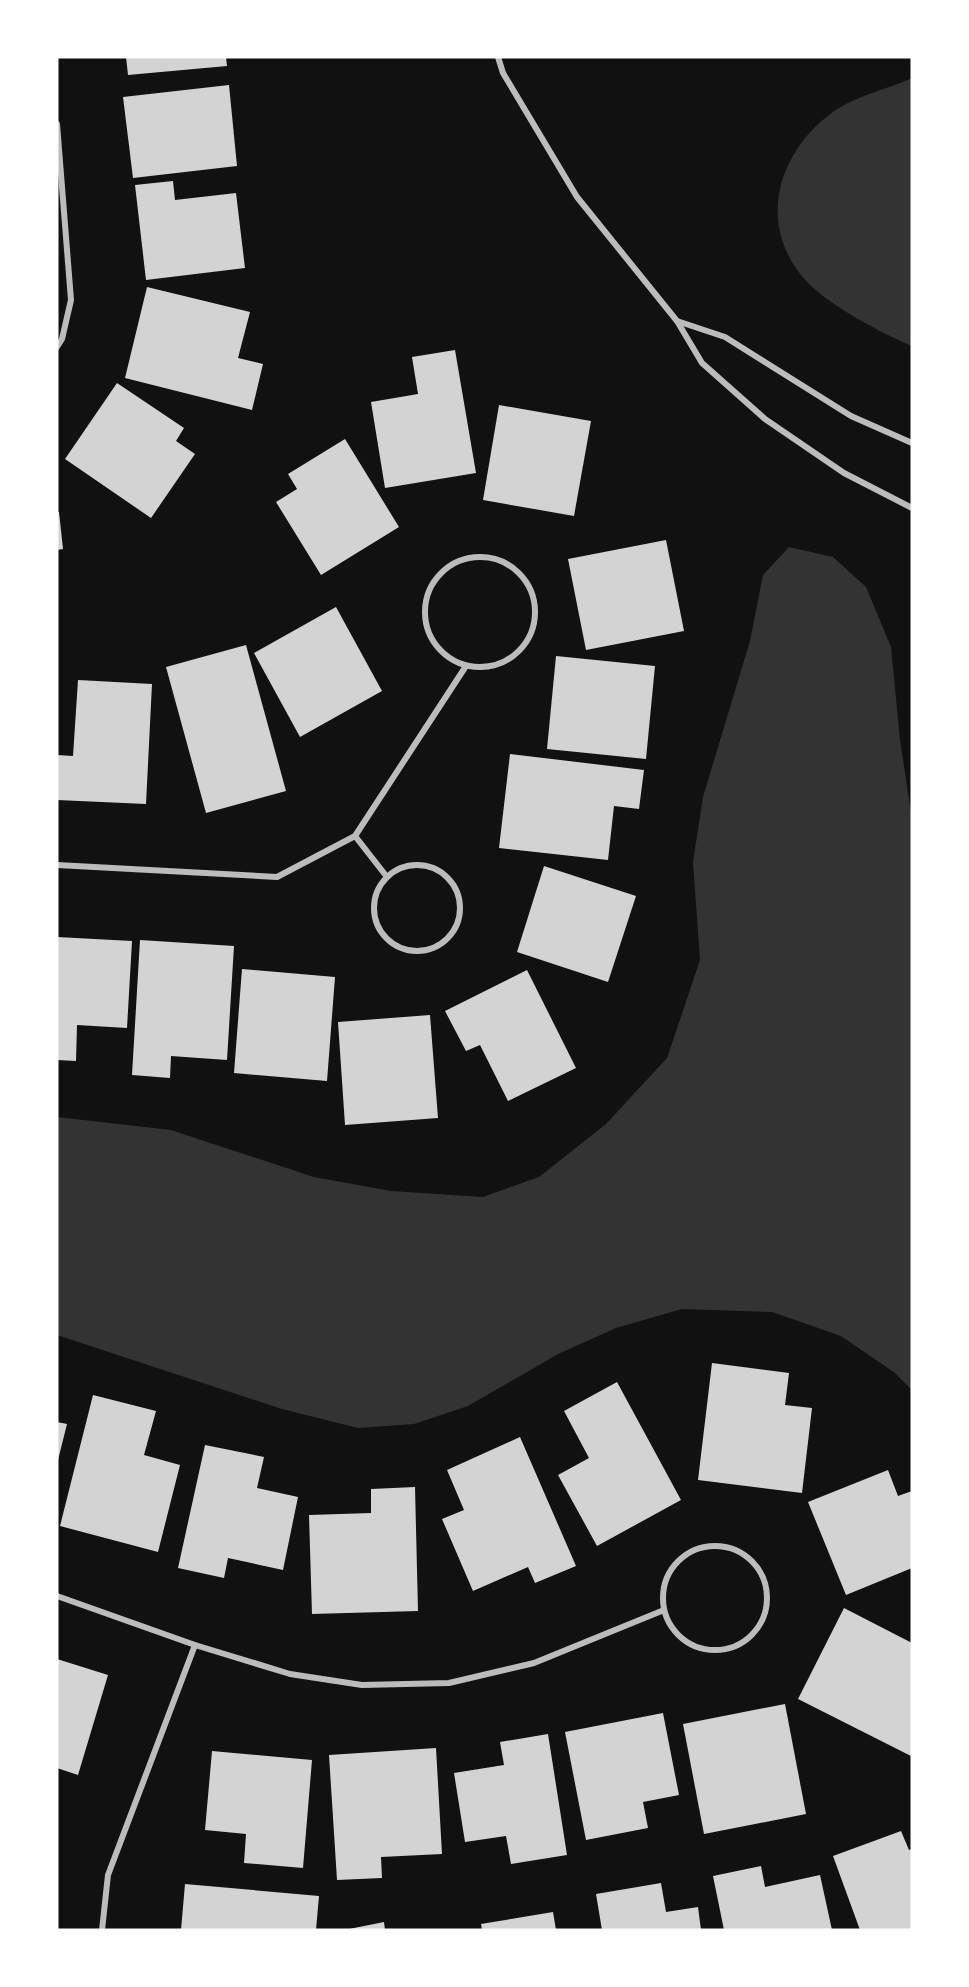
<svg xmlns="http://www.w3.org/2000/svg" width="969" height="1987" font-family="Ubuntu,sans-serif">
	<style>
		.water { fill: #333 }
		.building { fill: #d3d3d3 }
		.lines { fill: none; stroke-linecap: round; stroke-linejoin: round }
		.minor { stroke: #bcbcbc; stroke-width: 6 }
	</style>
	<rect width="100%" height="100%" fill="#111"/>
	<g class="water">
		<path d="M912,78V346C881,333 830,306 807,282C756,227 776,153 833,112C857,95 886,90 912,78Z"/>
		<path d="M789,547L833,557L866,587L891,647L900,740L912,819V1390L895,1373L841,1336L772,1312L682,1309L616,1328L558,1354L468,1406L414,1424L358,1428L282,1409L57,1335V1117L171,1130L314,1177L391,1191L483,1197L539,1177L606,1124L667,1058L700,960L693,862L703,797L750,641L763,575Z"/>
	</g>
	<g class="building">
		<path d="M126,57H226L227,66L128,75Z"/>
		<path d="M229,85L237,166L133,178L123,97Z"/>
		<path d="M173,181L175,200L236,193L245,268L146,280L135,185Z"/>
		<path d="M147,287L250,312L238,358L263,364L252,410L125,378Z"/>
		<path d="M455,350L476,473L385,488L371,402L418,394L412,357Z"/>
		<path d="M117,383L184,428L176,441L195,454L151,518L65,459Z"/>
		<path d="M499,405L591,421L574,516L483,500Z"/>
		<path d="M345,439L399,527L321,575L276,502L297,489L288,474Z"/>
		<path d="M57,512H59L63,549L57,550Z"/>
		<path d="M666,540L684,631L586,650L568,559Z"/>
		<path d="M336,607L382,691L300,737L254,653Z"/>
		<path d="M246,645L286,791L206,813L166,667Z"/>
		<path d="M556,656L655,666L646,759L547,749Z"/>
		<path d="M78,680L152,684L146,804L57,800V755L73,756Z"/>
		<path d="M510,754L644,770L639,809L614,806L608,860L499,848Z"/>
		<path d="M544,866L636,896L608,982L517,952Z"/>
		<path d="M57,937L132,941L127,1028L77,1025L76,1061L57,1060Z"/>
		<path d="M140,940L234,946L227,1060L171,1056L170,1078L132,1075Z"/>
		<path d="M242,969L335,977L327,1081L234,1073Z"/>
		<path d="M527,970L576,1068L508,1101L480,1045L466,1051L445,1011Z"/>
		<path d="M430,1015L438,1118L345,1125L338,1022Z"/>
		<path d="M712,1363L789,1373L785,1405L812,1408L802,1493L698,1480Z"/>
		<path d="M617,1382L681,1500L597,1546L558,1475L589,1458L564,1411Z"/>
		<path d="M93,1395L156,1411L144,1455L180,1465L158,1552L60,1526Z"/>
		<path d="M57,1422L67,1424L58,1460H57Z"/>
		<path d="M520,1437L576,1566L535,1583L528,1567L473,1591L442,1519L464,1510L447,1470Z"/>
		<path d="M205,1445L264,1457L257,1488L298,1497L283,1570L228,1558L224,1578L178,1568Z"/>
		<path d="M888,1470L898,1496L912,1491V1568L846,1595L808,1502Z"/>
		<path d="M415,1487L418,1611L312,1614L309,1515L371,1513V1489Z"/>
		<path d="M844,1608L912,1643L911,1756L798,1699Z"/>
		<path d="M57,1659L108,1675L78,1775L57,1768Z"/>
		<path d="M785,1704L806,1814L704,1834L683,1724Z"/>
		<path d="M663,1713L679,1795L643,1802L648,1828L586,1840L565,1732Z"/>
		<path d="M548,1734L567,1855L511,1864L506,1836L465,1842L454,1773L504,1765L500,1742Z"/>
		<path d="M436,1748L442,1854L381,1857L382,1878L337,1880L329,1755Z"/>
		<path d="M212,1751L312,1760L303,1868L244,1863L246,1834L205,1830Z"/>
		<path d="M901,1831L909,1850L912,1849V1930H860L833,1856Z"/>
		<path d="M761,1866L765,1887L820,1875L832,1930H724L713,1876Z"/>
		<path d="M661,1883L666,1912L698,1907L701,1930H602L596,1894Z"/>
		<path d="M185,1884L319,1896L316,1930H181Z"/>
		<path d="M553,1912L556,1930H482L481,1924Z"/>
		<path d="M384,1922L385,1930H349V1929Z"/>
	</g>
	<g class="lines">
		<g class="minor">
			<path d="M498,57L503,73L577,197L677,321L702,363L765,419L844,473L912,508"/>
			<path d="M57,124L71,300L62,339L57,347"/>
			<path d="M677,321L725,337L851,416L912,443"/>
			<circle cx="480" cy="612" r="55"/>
			<path d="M355,836L387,877"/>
			<path d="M57,865L277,877L355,836L466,666"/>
			<circle cx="417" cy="908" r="43"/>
			<circle cx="715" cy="1598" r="52"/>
			<path d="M57,1596L195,1645L290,1674L362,1685L449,1683L534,1663L664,1610"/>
			<path d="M102,1930L108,1875L195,1645"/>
		</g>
	</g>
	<rect width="969" height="1987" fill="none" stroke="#ffffff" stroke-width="117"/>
</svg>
